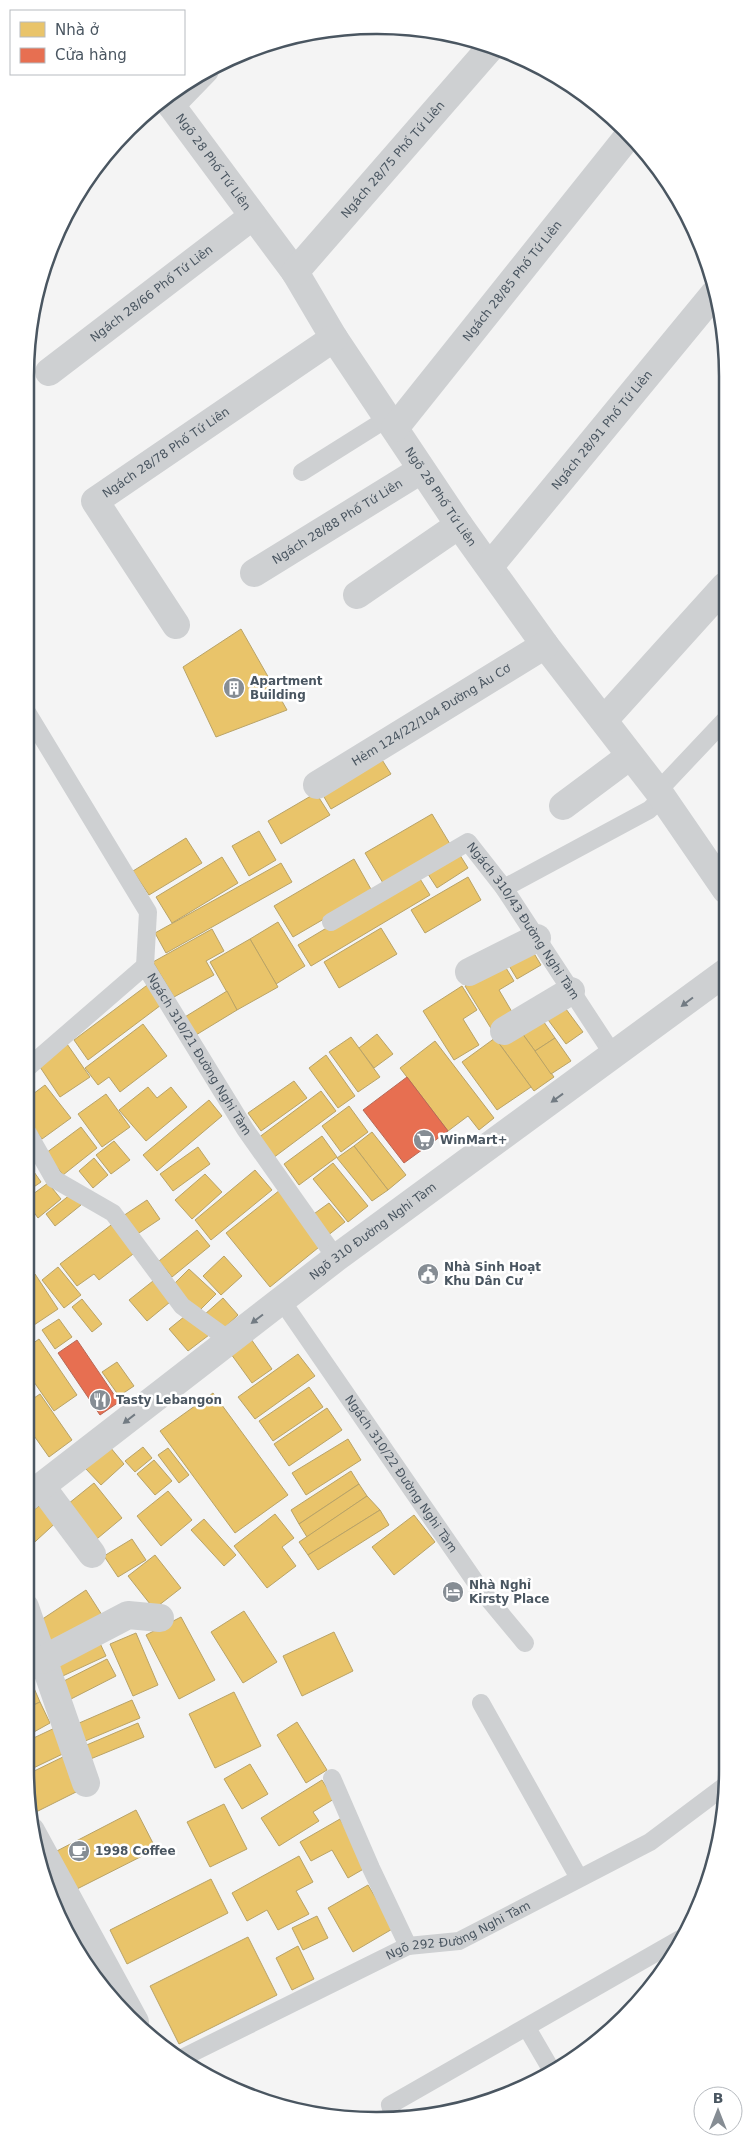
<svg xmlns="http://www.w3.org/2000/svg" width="753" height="2146" font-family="'DejaVu Sans',sans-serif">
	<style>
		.homes { fill: #e9c46a; stroke: #b9a367 }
		.shops { fill: #e76f51; stroke: #b86856 }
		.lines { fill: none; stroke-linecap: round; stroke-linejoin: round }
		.service { stroke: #ced0d2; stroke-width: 18 }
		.minor { stroke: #ced0d2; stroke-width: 28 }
		.tertiary { stroke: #ced0d2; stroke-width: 28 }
		.oneway { fill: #727b83 }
		.labels { text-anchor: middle; stroke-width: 5; stroke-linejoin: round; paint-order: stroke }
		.street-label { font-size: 12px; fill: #4a5661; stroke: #fff }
		.poi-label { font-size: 12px; font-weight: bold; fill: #4a5661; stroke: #fff; text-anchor: start }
		.rim { fill: none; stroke: #4a5661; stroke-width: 2.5 }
	</style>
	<rect width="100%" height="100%" fill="#f4f4f4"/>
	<g class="homes">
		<path d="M241,629L287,710L216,737L183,667Z"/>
		<path d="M379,755L391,774L331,809L320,790Z"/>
		<path d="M316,793L330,815L281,844L268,821Z"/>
		<path d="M432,814L453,849L386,888L365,853Z"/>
		<path d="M259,831L276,860L249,876L232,846Z"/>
		<path d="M186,838L202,863L149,895L133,871Z"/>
		<path d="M458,852L468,868L437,888L426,871Z"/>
		<path d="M222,857L238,883L172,923L156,897Z"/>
		<path d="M354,859L372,891L293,937L274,906Z"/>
		<path d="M281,863L292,882L166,953L155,933Z"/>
		<path d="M417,874L430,895L311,966L298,945Z"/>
		<path d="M468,877L481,900L425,933L411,910Z"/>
		<path d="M278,922L305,966L276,984L250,939Z"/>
		<path d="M381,928L397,954L339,988L324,962Z"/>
		<path d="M212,929L224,951L206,961L214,975L174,997L153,962Z"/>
		<path d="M250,939L278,987L237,1010L210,962Z"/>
		<path d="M529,945L541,965L517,979L505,959Z"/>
		<path d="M503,963L514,981L499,990L515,1017L492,1030L465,986Z"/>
		<path d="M150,983L165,1002L88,1060L74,1040Z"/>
		<path d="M462,986L477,1010L463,1019L479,1045L454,1060L423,1011Z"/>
		<path d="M227,991L237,1010L191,1038L180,1020Z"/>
		<path d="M560,1001L583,1032L566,1044L543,1013Z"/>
		<path d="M539,1015L555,1038L535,1051L519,1029Z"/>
		<path d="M143,1024L167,1056L120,1092L109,1077L98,1085L85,1068Z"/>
		<path d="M519,1029L554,1077L534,1091L498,1042Z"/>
		<path d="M377,1034L393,1054L374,1068L359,1048Z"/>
		<path d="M351,1037L380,1077L358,1092L329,1052Z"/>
		<path d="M495,1038L531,1087L497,1110L462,1062Z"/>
		<path d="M555,1038L571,1061L551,1074L535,1051Z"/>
		<path d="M435,1041L494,1118L479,1130L468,1116L448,1131L400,1068Z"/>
		<path d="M67,1044L90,1077L60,1097L38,1064Z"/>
		<path d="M326,1055L355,1096L338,1108L309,1068Z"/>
		<path d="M294,1081L307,1098L261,1131L248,1113Z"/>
		<path d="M45,1085L71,1118L42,1139L25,1117V1100Z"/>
		<path d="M148,1087L157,1098L171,1087L187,1107L146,1141L119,1110Z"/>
		<path d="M321,1091L336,1111L273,1158L258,1138Z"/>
		<path d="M106,1094L130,1127L102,1147L78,1114Z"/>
		<path d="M209,1100L222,1116L157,1171L143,1155Z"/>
		<path d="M349,1106L368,1132L341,1152L322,1126Z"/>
		<path d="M81,1127L97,1148L63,1175L46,1153Z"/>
		<path d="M372,1132L406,1175L388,1190L354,1146Z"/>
		<path d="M322,1136L337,1157L299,1185L284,1164Z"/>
		<path d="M114,1141L130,1160L111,1174L96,1155Z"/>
		<path d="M354,1146L388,1190L372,1201L337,1158Z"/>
		<path d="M198,1147L210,1164L173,1191L160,1174Z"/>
		<path d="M94,1158L108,1175L93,1188L79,1171Z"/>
		<path d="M333,1163L368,1206L348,1222L313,1179Z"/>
		<path d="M32,1169L41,1182L25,1193V1174Z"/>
		<path d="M255,1170L272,1190L211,1240L195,1220Z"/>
		<path d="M205,1174L222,1192L192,1219L175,1200Z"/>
		<path d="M48,1183L61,1199L38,1218L25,1200Z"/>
		<path d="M280,1190L324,1243L270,1287L226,1233Z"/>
		<path d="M71,1194L81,1205L55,1226L46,1214Z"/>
		<path d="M147,1200L160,1219L136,1235L123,1216Z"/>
		<path d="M329,1203L345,1222L327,1236L311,1216Z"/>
		<path d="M115,1222L137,1251L99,1280L94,1274L77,1286L60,1264Z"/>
		<path d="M197,1230L210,1246L172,1277L159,1261Z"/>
		<path d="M25,1240L31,1248L25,1253Z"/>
		<path d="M224,1256L242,1276L221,1295L203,1276Z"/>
		<path d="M58,1267L81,1295L64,1308L42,1280Z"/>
		<path d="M189,1269L216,1294L199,1311L172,1286Z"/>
		<path d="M35,1274L58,1309L25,1331V1280Z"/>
		<path d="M153,1281L170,1302L147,1321L129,1300Z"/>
		<path d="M223,1298L238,1315L220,1332L204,1315Z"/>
		<path d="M82,1299L102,1324L92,1332L72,1307Z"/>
		<path d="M190,1312L209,1335L188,1351L169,1329Z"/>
		<path d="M59,1319L72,1337L55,1349L42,1330Z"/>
		<path d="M39,1339L77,1395L54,1411L25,1369V1349Z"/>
		<path d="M251,1339L272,1369L252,1383L231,1354Z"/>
		<path d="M298,1354L315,1376L255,1419L238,1397Z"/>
		<path d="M117,1362L134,1386L119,1396L102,1372Z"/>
		<path d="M25,1377L34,1390L25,1396Z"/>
		<path d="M309,1387L323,1407L273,1441L259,1421Z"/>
		<path d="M213,1393L288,1495L235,1533L160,1431Z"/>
		<path d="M40,1394L72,1440L49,1457L25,1423V1404Z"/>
		<path d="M327,1408L342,1430L289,1466L274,1444Z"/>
		<path d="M25,1433L30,1440L25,1444Z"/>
		<path d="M348,1439L361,1460L306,1495L292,1473Z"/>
		<path d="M110,1447L124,1464L101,1485L86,1469Z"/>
		<path d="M143,1447L152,1458L135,1472L125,1461Z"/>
		<path d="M168,1448L189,1475L179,1483L158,1455Z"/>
		<path d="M154,1460L172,1481L155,1495L137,1474Z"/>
		<path d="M351,1471L359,1484L299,1524L291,1510Z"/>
		<path d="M94,1483L122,1518L92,1543L63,1508Z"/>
		<path d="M359,1484L367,1496L307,1537L299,1524Z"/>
		<path d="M168,1491L192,1520L161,1546L137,1516Z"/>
		<path d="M367,1496L380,1510L308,1555L299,1542Z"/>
		<path d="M48,1499L62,1517L25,1551V1517Z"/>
		<path d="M380,1510L389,1525L318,1570L308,1555Z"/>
		<path d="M275,1514L294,1538L282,1547L296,1566L267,1588L234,1546Z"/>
		<path d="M414,1515L435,1542L394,1575L372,1547Z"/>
		<path d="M204,1519L236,1555L224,1566L191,1530Z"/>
		<path d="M132,1539L146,1560L118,1577L104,1556Z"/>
		<path d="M155,1555L181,1588L154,1609L128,1576Z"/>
		<path d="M86,1590L102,1615L52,1649L35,1624Z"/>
		<path d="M244,1611L277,1662L243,1683L211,1632Z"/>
		<path d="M181,1617L215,1680L179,1699L146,1635Z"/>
		<path d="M25,1631L42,1666L25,1674Z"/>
		<path d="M334,1632L353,1671L302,1696L283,1656Z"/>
		<path d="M136,1633L158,1685L133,1696L110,1644Z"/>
		<path d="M98,1639L106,1656L54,1680L46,1663Z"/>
		<path d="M107,1659L116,1676L69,1700L60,1683Z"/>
		<path d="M30,1679L40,1702L25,1709V1682Z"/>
		<path d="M234,1692L261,1746L215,1768L189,1714Z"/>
		<path d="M132,1700L140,1718L78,1744L70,1727Z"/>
		<path d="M40,1702L50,1723L25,1737V1709Z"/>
		<path d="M297,1722L327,1770L306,1783L277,1735Z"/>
		<path d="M138,1723L144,1737L88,1760L82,1747Z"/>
		<path d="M59,1726L71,1750L25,1772V1742Z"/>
		<path d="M67,1755L84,1788L34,1813L28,1801L26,1775Z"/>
		<path d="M250,1764L268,1794L242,1809L224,1779Z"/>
		<path d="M322,1780L334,1799L313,1812L319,1821L279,1846L261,1818Z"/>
		<path d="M224,1804L247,1849L210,1867L187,1822Z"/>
		<path d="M136,1810L156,1849L73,1891L53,1853Z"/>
		<path d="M340,1819L367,1867L348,1878L332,1850L311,1861L300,1842Z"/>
		<path d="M299,1856L313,1882L296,1891L309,1914L278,1930L267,1910L247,1921L232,1893Z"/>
		<path d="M211,1879L228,1913L127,1964L110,1930Z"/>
		<path d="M368,1885L394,1928L353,1952L328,1908Z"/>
		<path d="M317,1916L328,1938L303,1950L292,1928Z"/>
		<path d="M248,1937L277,1995L179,2044L150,1986Z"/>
		<path d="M298,1946L314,1979L292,1990L276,1958Z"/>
	</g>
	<g class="shops">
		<path d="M407,1077L448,1131L404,1163L363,1110Z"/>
		<path d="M77,1340L119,1402L100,1415L58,1353Z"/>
	</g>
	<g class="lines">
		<g class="service">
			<path d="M302,472L388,418"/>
			<path id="s1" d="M25,709L148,912L145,966L245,1129L336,1258"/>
			<path d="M658,791L726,719"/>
			<path d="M504,888L649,810L662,798"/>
			<path id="s2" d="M331,922L468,842L504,888L614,1056"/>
			<path d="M25,1070L145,966"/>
			<path d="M25,1128L54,1179L113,1213L182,1306L229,1340"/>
			<path id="s3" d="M282,1301L481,1590L525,1643"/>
			<path d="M481,1703L579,1878"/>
			<path d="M332,1778L371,1868L408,1946"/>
			<path d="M527,2028L552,2071"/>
			<path id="s4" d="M180,2059L408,1946L459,1941L650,1842L726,1785"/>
			<path d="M394,2120L390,2105L680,1939"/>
		</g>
		<g class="minor">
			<path id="s5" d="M165,97L295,272L334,338L459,525L545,645L658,791L726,890"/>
			<path d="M171,105L205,70"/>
			<path id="s6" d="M295,272L491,47"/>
			<path id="s7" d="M49,372L253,216"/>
			<path id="s8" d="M395,428L629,135"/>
			<path id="s9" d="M490,566L714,294"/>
			<path id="s10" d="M254,573L421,470"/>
			<path d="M357,595L459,525"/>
			<path id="s11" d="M176,625L95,501L334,338"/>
			<path d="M604,720L725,586"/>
			<path id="s12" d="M317,785L545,645"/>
			<path d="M563,806L630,756"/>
			<path d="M469,972L537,938"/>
			<path d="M504,1031L571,991"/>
			<path d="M42,1487L92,1554"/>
			<path id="s13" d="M25,1499L336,1258L726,972"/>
			<path d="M25,1607L86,1783"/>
			<path d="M42,1660L128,1615L160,1618"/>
		</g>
		<path class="tertiary" d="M31,1831L135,2022"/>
	</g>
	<defs><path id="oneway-solid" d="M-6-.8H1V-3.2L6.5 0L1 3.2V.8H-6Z" transform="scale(1.25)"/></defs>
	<g class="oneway">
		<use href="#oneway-solid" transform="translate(687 1002) rotate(143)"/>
		<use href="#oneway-solid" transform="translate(557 1098) rotate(144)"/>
		<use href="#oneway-solid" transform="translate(257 1319) rotate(143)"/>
		<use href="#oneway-solid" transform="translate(129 1419) rotate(142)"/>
	</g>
	<defs>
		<g id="building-disc" transform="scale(1.125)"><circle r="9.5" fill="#868d94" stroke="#fff"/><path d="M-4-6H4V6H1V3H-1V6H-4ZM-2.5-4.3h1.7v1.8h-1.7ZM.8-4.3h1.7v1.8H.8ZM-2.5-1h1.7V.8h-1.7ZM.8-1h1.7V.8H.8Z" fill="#fff"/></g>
		<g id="supermarket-disc" transform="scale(1.125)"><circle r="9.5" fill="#868d94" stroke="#fff"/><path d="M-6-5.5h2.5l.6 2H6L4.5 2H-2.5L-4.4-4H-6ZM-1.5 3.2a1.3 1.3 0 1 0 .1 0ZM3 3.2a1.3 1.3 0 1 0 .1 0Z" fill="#fff"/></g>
		<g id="civic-disc" transform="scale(1.125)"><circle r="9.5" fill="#868d94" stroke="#fff"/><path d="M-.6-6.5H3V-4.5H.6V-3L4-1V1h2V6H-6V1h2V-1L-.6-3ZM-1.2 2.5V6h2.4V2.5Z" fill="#fff"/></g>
		<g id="restaurant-disc" transform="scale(1.125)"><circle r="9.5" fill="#868d94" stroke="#fff"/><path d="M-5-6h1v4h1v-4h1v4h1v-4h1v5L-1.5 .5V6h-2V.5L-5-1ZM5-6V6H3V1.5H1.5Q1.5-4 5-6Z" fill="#fff"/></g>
		<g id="hotel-disc" transform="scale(1.125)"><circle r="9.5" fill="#868d94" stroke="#fff"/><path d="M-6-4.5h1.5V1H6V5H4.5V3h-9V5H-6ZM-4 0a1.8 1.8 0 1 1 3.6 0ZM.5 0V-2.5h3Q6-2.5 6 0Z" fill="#fff"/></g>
		<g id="cafe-disc" transform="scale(1.125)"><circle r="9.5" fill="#868d94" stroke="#fff"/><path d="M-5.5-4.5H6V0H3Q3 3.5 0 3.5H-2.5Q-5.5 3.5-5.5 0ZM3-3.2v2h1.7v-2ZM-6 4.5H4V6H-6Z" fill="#fff"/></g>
	</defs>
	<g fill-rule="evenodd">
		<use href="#building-disc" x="234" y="688"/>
		<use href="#supermarket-disc" x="424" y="1140"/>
		<use href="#civic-disc" x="428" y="1274"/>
		<use href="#restaurant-disc" x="100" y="1400"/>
		<use href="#hotel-disc" x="453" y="1592"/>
		<use href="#cafe-disc" x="79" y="1851"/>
	</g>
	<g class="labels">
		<g class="street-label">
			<text dy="4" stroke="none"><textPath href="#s6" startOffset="149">Ngách 28/75 Phố Tứ Liên</textPath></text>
			<text dy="4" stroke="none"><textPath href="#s5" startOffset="81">Ngõ 28 Phố Tứ Liên</textPath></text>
			<text dy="4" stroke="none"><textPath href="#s8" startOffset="188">Ngách 28/85 Phố Tứ Liên</textPath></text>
			<text dy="4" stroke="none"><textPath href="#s7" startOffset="129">Ngách 28/66 Phố Tứ Liên</textPath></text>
			<text dy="4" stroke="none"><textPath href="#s9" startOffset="176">Ngách 28/91 Phố Tứ Liên</textPath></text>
			<text dy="4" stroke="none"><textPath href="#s11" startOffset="234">Ngách 28/78 Phố Tứ Liên</textPath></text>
			<text dy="4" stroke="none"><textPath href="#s5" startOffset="486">Ngõ 28 Phố Tứ Liên</textPath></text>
			<text dy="4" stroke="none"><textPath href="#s10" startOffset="98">Ngách 28/88 Phố Tứ Liên</textPath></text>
			<text dy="4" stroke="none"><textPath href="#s12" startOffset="134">Hẻm 124/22/104 Đường Âu Cơ</textPath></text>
			<text dy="4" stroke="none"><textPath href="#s2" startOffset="255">Ngách 310/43 Đường Nghi Tàm</textPath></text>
			<text dy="4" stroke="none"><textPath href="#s1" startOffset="395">Ngách 310/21 Đường Nghi Tàm</textPath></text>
			<text dy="4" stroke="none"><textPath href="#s13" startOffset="439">Ngõ 310 Đường Nghi Tàm</textPath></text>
			<text dy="4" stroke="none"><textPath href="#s3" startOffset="210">Ngách 310/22 Đường Nghi Tàm</textPath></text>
			<text dy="4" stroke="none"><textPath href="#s4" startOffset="308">Ngõ 292 Đường Nghi Tàm</textPath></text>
		</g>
		<g class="poi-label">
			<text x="250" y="685">Apartment<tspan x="250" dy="14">Building</tspan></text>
			<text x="440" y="1144">WinMart+</text>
			<text x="444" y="1271">Nhà Sinh Hoạt<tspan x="444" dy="14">Khu Dân Cư</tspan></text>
			<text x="116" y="1404">Tasty Lebangon</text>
			<text x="469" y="1589">Nhà Nghỉ<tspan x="469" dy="14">Kirsty Place</tspan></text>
			<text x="95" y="1855">1998 Coffee</text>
		</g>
	</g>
	<path d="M0 0H753V2146H0ZM376 34H377A342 342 0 0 1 719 376V1770A342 342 0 0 1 377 2112H376A342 342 0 0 1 34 1770V376A342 342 0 0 1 376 34Z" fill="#fff" fill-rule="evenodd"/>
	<path class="rim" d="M376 34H377A342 342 0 0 1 719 376V1770A342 342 0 0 1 377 2112H376A342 342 0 0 1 34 1770V376A342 342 0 0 1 376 34Z"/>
	<rect x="10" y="10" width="175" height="65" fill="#ffffff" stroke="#b7bbc0"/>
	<rect x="20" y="22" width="25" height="15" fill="#e9c46a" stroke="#b7bbc0"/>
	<text x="55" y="35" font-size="15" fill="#4a5661">Nhà ở</text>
	<rect x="20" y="48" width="25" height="15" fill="#e76f51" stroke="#b7bbc0"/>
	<text x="55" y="60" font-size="15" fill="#4a5661">Cửa hàng</text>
	<g transform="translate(718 2111)"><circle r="24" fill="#ffffff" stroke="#b7bbc0"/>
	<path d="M0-4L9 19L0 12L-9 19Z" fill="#868d94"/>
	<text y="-8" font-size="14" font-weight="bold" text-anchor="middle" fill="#4a5661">B</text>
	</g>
</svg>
